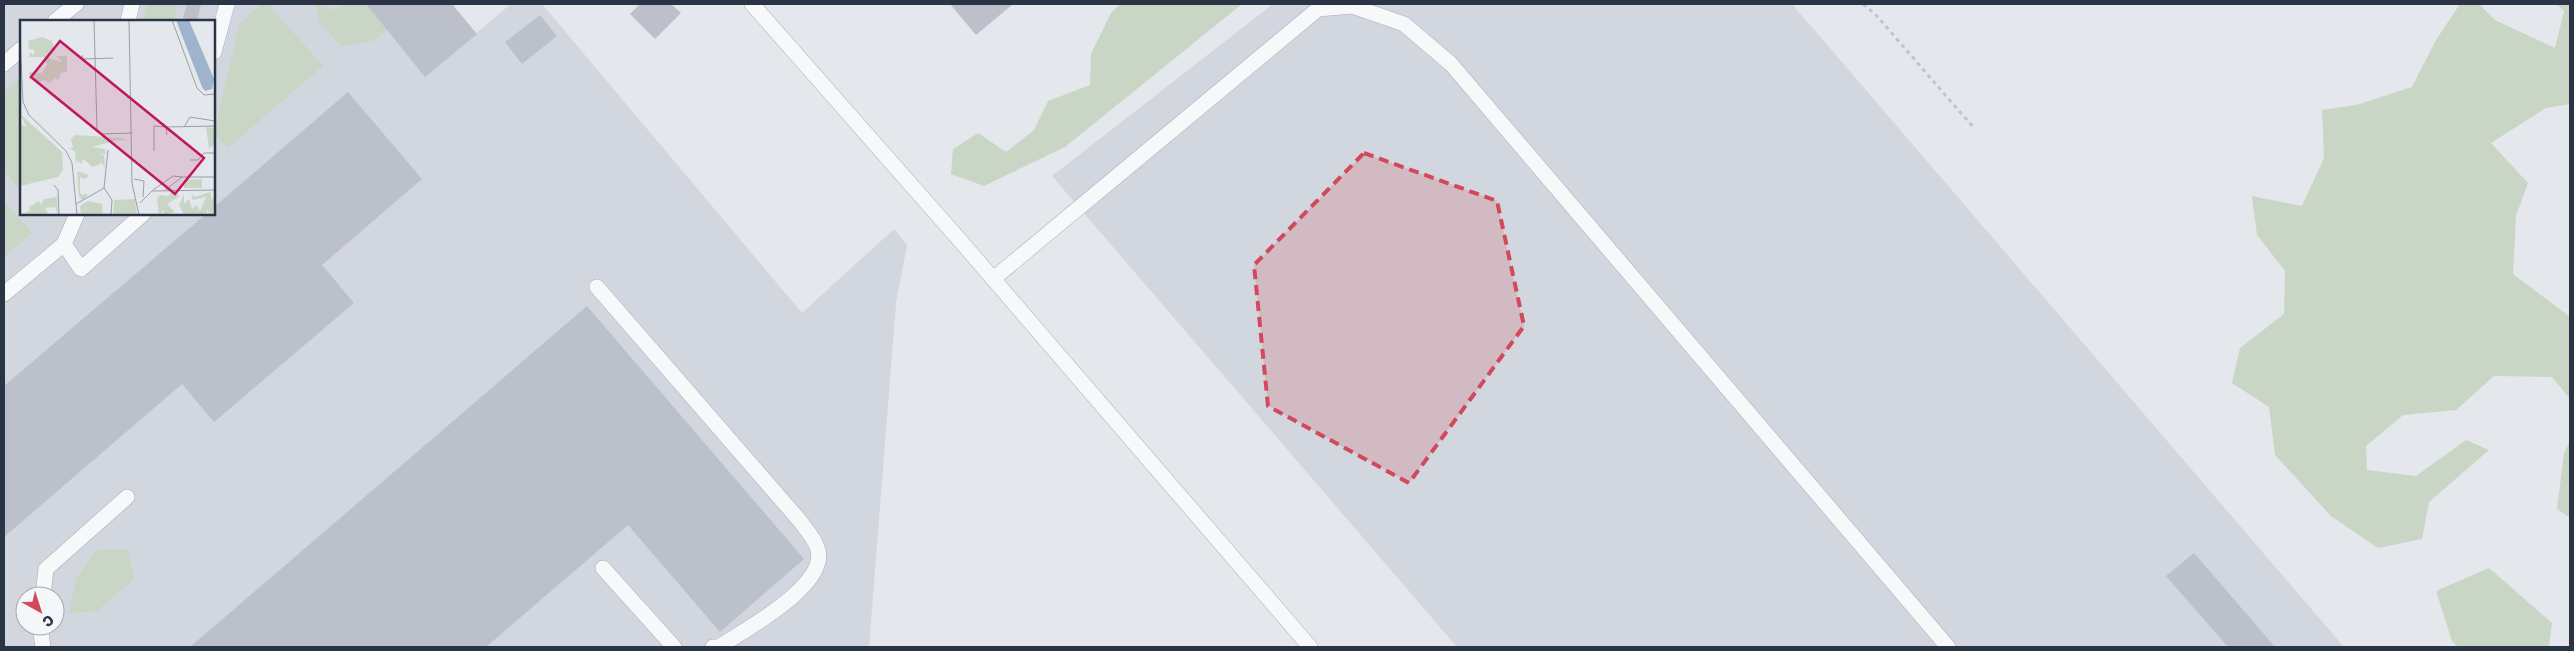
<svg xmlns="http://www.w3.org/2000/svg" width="2574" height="651" font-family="'Golos Text',sans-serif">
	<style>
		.built { fill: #d2d6de; fill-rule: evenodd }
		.green { fill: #c9d6c5 }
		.building { fill: #bbc0ca }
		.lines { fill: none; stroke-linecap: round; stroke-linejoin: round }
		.lane-casing { stroke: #a9aeb7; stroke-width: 16 }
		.path { stroke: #c2c5cb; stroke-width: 3; stroke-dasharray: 4 4; stroke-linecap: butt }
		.lane { stroke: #f7f8fa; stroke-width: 15 }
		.marked { fill: #d1495b; fill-opacity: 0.2; stroke: #d1495b; stroke-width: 4; stroke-dasharray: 10 6; stroke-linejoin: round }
		.inset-road { fill: none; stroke: #9a9fa9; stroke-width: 1 }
		.view { fill: #c2185b; fill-opacity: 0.15; stroke: #c2185b; stroke-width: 2.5 }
		.inset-edge { fill: none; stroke: #2b3445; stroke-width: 2.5 }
	</style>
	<rect width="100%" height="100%" fill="#e4e7ec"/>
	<g class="built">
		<path d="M4,4H366L425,76L511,4H542L802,313L894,229L907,245L896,303L869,647H4ZM21,21H214V214H21ZM25,596H55V626H25Z"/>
		<path d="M1273,4H1792L2344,647H1457L1052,176Z"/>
	</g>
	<g class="green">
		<path d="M147,4H177L174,21H143Z"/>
		<path d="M261,4H268L323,66L228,148L214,134L239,24Z"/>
		<path d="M315,4L336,10L347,4H366L387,30L372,41L342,46L319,22Z"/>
		<path d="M1120,4H1242L1065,147L984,186L951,174L953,149L978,133L1006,152L1034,130L1048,101L1090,85L1091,54L1111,13Z"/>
		<path d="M2460,4H2479L2495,20L2555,48L2564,11L2557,4H2570V104L2546,108L2491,143L2528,183L2516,216L2513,274L2570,317V399L2552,377L2494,376L2456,410L2403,415L2366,446L2367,470L2416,476L2466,440L2489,450L2429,502L2422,539L2378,548L2331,516L2275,455L2269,407L2232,383L2240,348L2284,314L2285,271L2257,235L2252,196L2302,206L2324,158L2322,110L2356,105L2412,87L2436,40Z"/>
		<path d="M21,77V191L4,171V92Z"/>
		<path d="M4,201L32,233L4,257Z"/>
		<path d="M2570,441V518L2557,509L2564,453Z"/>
		<path d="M128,549L134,579L97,611L69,613L76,579L97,550Z"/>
		<path d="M2489,568L2552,623L2549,647H2458L2452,641L2436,591Z"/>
	</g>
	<g class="building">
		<path d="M187,4H201L197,21L183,18Z"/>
		<path d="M366,4H452L477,34L425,77Z"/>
		<path d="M640,4H671L681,13L655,39L630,14Z"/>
		<path d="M950,4H1013L976,35Z"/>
		<path d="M540,15L557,36L522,64L505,42Z"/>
		<path d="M348,92L422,179L322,265L354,303L214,422L182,384L4,537V386L206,214H214V207Z"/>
		<path d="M587,306L804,559L720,632L628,525L486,647H190Z"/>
		<path d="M2194,553L2275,647H2228L2166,576Z"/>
	</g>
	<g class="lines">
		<g class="lane-casing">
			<g id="lane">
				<path d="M752,4L964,245L1310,647"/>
				<path d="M55,21L76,4"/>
				<path d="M128,21L132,4"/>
				<path d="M214,52L227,4"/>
				<path d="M4,64L21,49"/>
				<path d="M64,244L81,269L143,214"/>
				<path d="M993,279L1318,9L1352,6L1404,24L1451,64L1948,647"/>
				<path d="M597,287L800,521C806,529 814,538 817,547C832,584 744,630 719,647H713"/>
				<path d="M4,294L64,244L77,214"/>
				<path d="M603,568L674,647"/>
				<path d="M43,596L46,569L127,497"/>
				<path d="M40,626L43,647"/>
			</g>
		</g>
		<path class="path" d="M1863,4L1876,15L1973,127"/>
		<use href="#lane" class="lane"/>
	</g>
	<path class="marked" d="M1364,153L1497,201L1524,326L1409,483L1268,406L1254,265Z"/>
	<g transform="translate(20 20)">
		<rect width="195" height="195" fill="#e4e7ec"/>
		<path d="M22,17L32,21L35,30L29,37L32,40L43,42L36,36H47V52L41,53L38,61L35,58L30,63L24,60L16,63L14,56L10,60L9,52L22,53L27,45L24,37H9L10,32L13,35L15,30L9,29L8,21ZM0,94L42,132L43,150L38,157L0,166V103L7,108ZM186,107L194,108L195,112V124L189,128ZM55,115L102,118L109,121L98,120L72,127L85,129L86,133L80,135H84L85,148L82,143L73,147L63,139L61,144L57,140L56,146L55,132L49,128H53L51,119ZM57,151L69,155L65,159L60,157V173L64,176V173L68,175L63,180L59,177ZM182,159V168H164V160ZM152,172L160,176L147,184L155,192L143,195L144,190L139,195L137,179L140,175L148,176ZM190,172L192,180L195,174L193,195H189L188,189L186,195H164L159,185L164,174V184L169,179L172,189L177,185L180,191L186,177L173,180L171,174L175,177ZM37,177L38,195L35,187L25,188L29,195H0L10,191L9,187L19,181L21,185L24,179ZM115,179L117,195H93L94,180ZM68,181L82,184L83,195H61L60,186Z" fill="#c9d6c5"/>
		<path d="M156,0H169L194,59L192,69L185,71L182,67Z" fill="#9fb4cc"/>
		<path class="inset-road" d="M74,0L77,109L81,114L112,113M109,0L112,163L119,195M152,0L177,68L184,75L195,74M0,18L3,82L9,95L46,131L52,143L57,195M62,35L63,39L93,38M164,107L170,97L195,101M147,115L146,107L195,106M88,130L84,168L92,180L91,195M134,131V106L146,107M170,140H178L184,133H195M114,159L124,161L123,177M34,165L38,170L39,195M133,170L153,156L162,157M145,170L162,157H195M120,183L132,171L195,170M56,184L84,168"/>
		<path class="view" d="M40,21L184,138L155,174L11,57Z"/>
		<rect width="195" height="195" class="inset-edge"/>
	</g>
	<rect width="2574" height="651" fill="none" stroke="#2b3445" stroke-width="10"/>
	<g transform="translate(40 611) rotate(141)"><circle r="24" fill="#f4f6f9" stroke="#a4a8b1"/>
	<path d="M0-4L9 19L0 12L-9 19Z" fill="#d1495b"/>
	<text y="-8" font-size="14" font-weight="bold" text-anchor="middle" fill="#2b3445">С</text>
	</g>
</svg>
